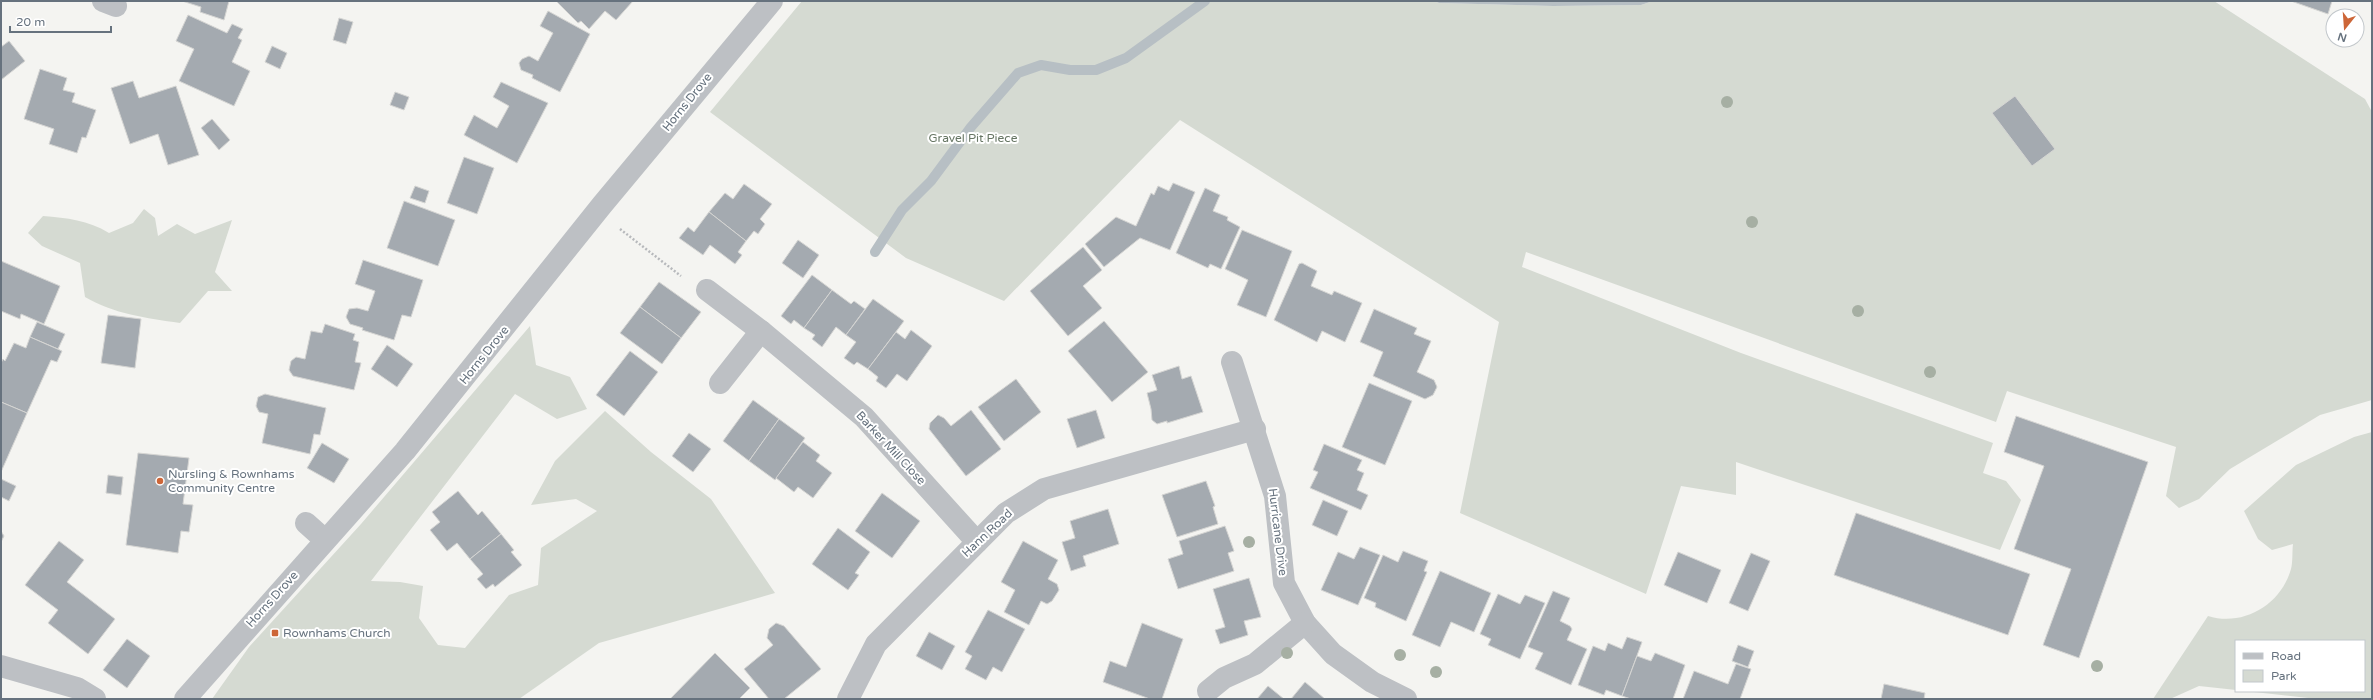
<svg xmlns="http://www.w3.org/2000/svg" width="2373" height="700" font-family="'Varela Round',sans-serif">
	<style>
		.green { fill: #d5dad2 }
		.water { fill: #b7bfc4 }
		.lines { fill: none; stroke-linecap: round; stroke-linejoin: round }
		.stream { stroke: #b7bfc4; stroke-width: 10 }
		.building { fill: #a4aab0; stroke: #d5d5d3 }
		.path { stroke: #b7b9bc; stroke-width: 2.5; stroke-dasharray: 2 2; stroke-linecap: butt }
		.minor { stroke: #bdc0c4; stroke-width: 22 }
		.tree { fill: #a6afa3 }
		.poi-dot { fill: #cd6638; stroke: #fff; stroke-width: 1.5 }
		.labels { text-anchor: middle; stroke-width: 4; stroke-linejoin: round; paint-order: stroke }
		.street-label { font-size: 12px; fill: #66727e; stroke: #fff }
		.park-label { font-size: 12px; fill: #677664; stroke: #fff }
		.poi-label { font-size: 12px; fill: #66727e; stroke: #fff; text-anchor: start }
	</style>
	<rect width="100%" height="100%" fill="#f4f4f1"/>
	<g class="green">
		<path d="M802,1H1434L1439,3L1553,6L1641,5L1653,1H2214L2365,99L2372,112V400L2320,415L2230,469L2199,499L2179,508L2166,496L2176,447L2007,391L1996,422L1526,252L1522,267L1741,353L1993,443L1983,473L2006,481L2021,500L2000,550L1736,462V495L1681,486L1646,594L1460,513L1499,322L1180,120L1004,301L906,258L710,112Z"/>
		<path d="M144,209L155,218L158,236L177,224L195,234L232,220L215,272L232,291H208L180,323C146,318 114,314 85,297L80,263L42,246L28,233L43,216C67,218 88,220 109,233L133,223Z"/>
		<path d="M530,326L536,365L570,377L587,409L557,419L515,394L371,581L400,582L423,586L419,618L438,645L465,648L509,595L538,585L541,548L597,511L576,499L531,505L555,461L605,411L651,452L711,499L775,593L599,643L519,699H212L249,647L361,524Z"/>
		<path d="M2372,432V699H2317L2245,691H2364V641H2236V690L2199,686L2170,699H2153L2208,616C2243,627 2281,605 2291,569C2293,562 2292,552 2293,544L2272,550L2258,539L2244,511L2296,465L2354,437Z"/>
	</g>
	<path class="water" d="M1434,1H1653L1641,5L1553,6L1439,3Z"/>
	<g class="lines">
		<path class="stream" d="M875,252L902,210L931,181L971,127L1018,73L1041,65L1070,70H1096L1126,58L1205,1"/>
	</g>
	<g class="building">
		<path d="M182,1H229L224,20L200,12L201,7Z"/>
		<path d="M556,1H633L616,20L605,11L589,29L581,21L578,23Z"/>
		<path d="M2291,1H2332L2328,14Z"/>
		<path d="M548,11L590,34L560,92L532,78L533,75L521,70L519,63L522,59L529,56L538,61L553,33L540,26Z"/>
		<path d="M188,15L227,33L232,24L243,29L238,38L242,40L232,62L250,71L234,106L179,81L194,49L176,41Z"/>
		<path d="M339,18L353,22L346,44L333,40Z"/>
		<path d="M9,41L25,61L1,80V47Z"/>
		<path d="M272,46L287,53L280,69L265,62Z"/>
		<path d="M40,69L67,78L63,90L75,93L72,102L96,110L86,138L82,137L77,153L49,144L54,129L24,119Z"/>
		<path d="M133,81L139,98L176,86L199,155L168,165L158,134L130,144L111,88Z"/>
		<path d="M501,82L548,103L517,163L464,135L474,115L497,128L509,106L493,97Z"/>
		<path d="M395,92L409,97L404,110L390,105Z"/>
		<path d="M2015,96L2055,149L2032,166L1992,113Z"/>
		<path d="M212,119L230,140L219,150L201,128Z"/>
		<path d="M464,157L494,168L477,214L447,203Z"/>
		<path d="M1173,183L1195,192L1170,250L1140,238L1104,267L1085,244L1116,217L1136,226L1151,193L1154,195L1158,186L1169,191Z"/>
		<path d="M744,184L772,204L760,219L765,224L758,234L754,231L746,241L709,212L725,193L733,199Z"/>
		<path d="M415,186L429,191L425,203L410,198Z"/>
		<path d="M1205,188L1220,195L1213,211L1228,217L1227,220L1240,227L1221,269L1210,264L1208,268L1176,253Z"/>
		<path d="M404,201L455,220L438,266L387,248Z"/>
		<path d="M709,212L746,241L738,252L742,255L735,264L710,245L703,255L679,238L688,227L694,232Z"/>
		<path d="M1242,230L1292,251L1266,317L1237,305L1248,280L1225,269Z"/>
		<path d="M798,240L819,255L803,278L782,263Z"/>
		<path d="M1083,247L1102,270L1083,286L1102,308L1068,336L1030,291Z"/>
		<path d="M363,260L423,280L411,317L402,315L394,340L362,330L363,328L350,324L346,317L349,309L357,308L368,311L375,291L355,284Z"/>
		<path d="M1,261L60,286L44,324L21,314L20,319L1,311Z"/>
		<path d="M1302,263L1317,271L1311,286L1332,295L1334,291L1362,303L1345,342L1322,331L1317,342L1274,320L1299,264Z"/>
		<path d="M812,275L832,290L804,328L794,320L791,324L781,316Z"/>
		<path d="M659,282L701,312L681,338L640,307Z"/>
		<path d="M832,290L851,304L854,301L865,309L846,335L836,327L822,347L812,339L815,335L804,328Z"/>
		<path d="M873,299L904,321L868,369L857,362L854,365L844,358L856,342L846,335Z"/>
		<path d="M640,307L681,338L662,364L620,333Z"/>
		<path d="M1374,309L1417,328L1414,334L1431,341L1417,372L1434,380L1437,387L1433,395L1425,399L1373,376L1383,352L1360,342Z"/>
		<path d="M108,315L141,319L135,368L101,363Z"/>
		<path d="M1104,321L1148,372L1112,402L1068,351Z"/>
		<path d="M37,322L65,334L58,349L30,337Z"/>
		<path d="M325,324L355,334L353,340L359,342L355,362L361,363L354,390L293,376L289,370L291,361L296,357L305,359L311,331L322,333Z"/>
		<path d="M911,330L932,346L907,381L897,374L886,388L876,381L878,377L868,369L896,332L905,339Z"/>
		<path d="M30,337L62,351L57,362L51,360L27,413L1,402V363L3,359L5,361L14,343L26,348Z"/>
		<path d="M387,345L413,364L397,387L371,369Z"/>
		<path d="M630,351L658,372L624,416L596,395Z"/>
		<path d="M1179,366L1182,379L1191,376L1203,412L1167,423V421L1157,424L1152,420L1151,409L1147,393L1157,390L1152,375Z"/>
		<path d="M1016,379L1041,412L1004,441L978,407Z"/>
		<path d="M1369,383L1412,401L1385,465L1342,447Z"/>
		<path d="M265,394L326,408L320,435L314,434L310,454L262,443L268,414L259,412L256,406L258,397Z"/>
		<path d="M753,400L779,419L749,461L723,441Z"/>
		<path d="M1,402L27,413L1,472Z"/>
		<path d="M971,410L1001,449L966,476L929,429L930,423L938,415L944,418L951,426Z"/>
		<path d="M1096,410L1105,438L1077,448L1067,419Z"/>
		<path d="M2016,416L2148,462L2079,658L2043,645L2071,569L2014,549L2044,466L2004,452Z"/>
		<path d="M779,419L805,438L775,480L749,461Z"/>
		<path d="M689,433L711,449L693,472L672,456Z"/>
		<path d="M803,442L820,455L816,461L832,473L813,498L798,487L794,492L776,478Z"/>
		<path d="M322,443L349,459L334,483L307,468Z"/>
		<path d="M1324,444L1362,460L1357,470L1364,473L1357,490L1368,495L1361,510L1310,488L1318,472L1313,470Z"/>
		<path d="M138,453L189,458L183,504L193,505L189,532L181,531L178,553L126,545Z"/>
		<path d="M108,475L123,477L121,495L106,493Z"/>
		<path d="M1,479L16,486L9,501L1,497Z"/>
		<path d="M1206,481L1215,506L1213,507L1218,524L1177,537L1162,495Z"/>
		<path d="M458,491L478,515L482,511L501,534L470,559L457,543L447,551L430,530L440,522L432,512Z"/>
		<path d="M882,493L920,521L892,558L855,531Z"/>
		<path d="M1323,500L1348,511L1337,536L1312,525Z"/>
		<path d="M1108,509L1119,544L1083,556L1086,566L1071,571L1062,542L1075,538L1070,521Z"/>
		<path d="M1856,513L2030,574L2008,635L1834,575Z"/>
		<path d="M1225,526L1234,551L1228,553L1234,571L1178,589L1168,559L1183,554L1179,541Z"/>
		<path d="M838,528L870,552L855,573L859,575L848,590L812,564Z"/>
		<path d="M1,531L4,536L1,542Z"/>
		<path d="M501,534L514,550L511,552L522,565L495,587L493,584L486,589L477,579L483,574L470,559Z"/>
		<path d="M59,541L84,560L67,582L115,619L88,654L48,623L58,610L25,585Z"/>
		<path d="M1023,541L1058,560L1048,579L1057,584L1059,590L1052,601L1047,604L1041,601L1029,625L1004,612L1015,590L1001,582Z"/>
		<path d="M1360,547L1380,555L1358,605L1321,590L1338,552L1354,559Z"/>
		<path d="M1403,551L1428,561L1424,571L1427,572L1406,621L1375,607L1376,603L1364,598L1383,555L1398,562Z"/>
		<path d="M1678,552L1721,570L1707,603L1664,585Z"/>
		<path d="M1751,553L1770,561L1748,611L1729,603Z"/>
		<path d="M1440,571L1491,593L1474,632L1451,622L1440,647L1412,635Z"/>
		<path d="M1249,578L1261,617L1244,621L1248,635L1220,644L1215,630L1225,627L1213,589Z"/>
		<path d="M1553,591L1570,598L1560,621L1570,626L1572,629L1567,640L1587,649L1571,685L1535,669L1543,653L1528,647Z"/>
		<path d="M1498,594L1520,604L1525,595L1545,603L1520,659L1488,645L1491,639L1480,634Z"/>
		<path d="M988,610L1025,629L1002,672L993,667L986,680L965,669L972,656L965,652Z"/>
		<path d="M776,623L784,626L821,669L784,699H769L744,669L773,645L767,638L769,629Z"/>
		<path d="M1142,623L1183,639L1162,699H1150L1103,682L1110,661L1126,667Z"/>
		<path d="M929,632L955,646L942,670L916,656Z"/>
		<path d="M1627,637L1642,642L1622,696L1606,690L1604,695L1578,685L1593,646L1605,651L1608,643L1622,649Z"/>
		<path d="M127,639L150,656L127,688L103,670Z"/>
		<path d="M1738,645L1754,651L1748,667L1732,661Z"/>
		<path d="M715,653L750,688L739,699H670Z"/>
		<path d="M1655,653L1685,665L1673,699H1631L1622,696L1637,656L1651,661Z"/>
		<path d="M1736,664L1751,669L1740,699H1683L1694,671L1728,684Z"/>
		<path d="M1305,682L1325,699H1291Z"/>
		<path d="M1884,684L1925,693L1924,699H1881Z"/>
		<path d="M1268,686L1284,699H1257Z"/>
	</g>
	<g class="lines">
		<path class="path" d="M620,229L681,276"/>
		<g class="minor">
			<path d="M103,1L116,6"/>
			<path d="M707,290L761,331"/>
			<path d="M1232,362L1275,496L1284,583L1305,623L1333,654L1372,682L1406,699"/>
			<path d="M720,383L761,331L864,417L977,542"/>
			<path d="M306,523L325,540"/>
			<path d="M1,666L77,688L95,699"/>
			<path d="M1208,691L1224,678L1255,664L1305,623"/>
			<path d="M185,699L405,451L602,205L772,1"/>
			<path d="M848,699L876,644L1006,513L1044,489L1255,429"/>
		</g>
	</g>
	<g class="tree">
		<circle cx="1727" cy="102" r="6"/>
		<circle cx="1752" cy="222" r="6"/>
		<circle cx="1858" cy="311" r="6"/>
		<circle cx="1930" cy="372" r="6"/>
		<circle cx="1249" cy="542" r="6"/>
		<circle cx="1287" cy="653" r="6"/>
		<circle cx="1400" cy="655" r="6"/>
		<circle cx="2097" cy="666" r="6"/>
		<circle cx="1436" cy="672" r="6"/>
	</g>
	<g class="poi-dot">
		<circle cx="160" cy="481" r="4"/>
		<rect x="271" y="629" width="8" height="8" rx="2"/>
	</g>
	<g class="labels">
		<g class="street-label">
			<text transform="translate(687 102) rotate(-51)" y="4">Horns Drove</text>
			<text transform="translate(484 355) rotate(-51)" y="4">Horns Drove</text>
			<text transform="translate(891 448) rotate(47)" y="4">Barker Mill Close</text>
			<text transform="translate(1278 532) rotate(83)" y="4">Hurricane Drive</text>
			<text transform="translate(987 533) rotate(-43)" y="4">Hann Road</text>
			<text transform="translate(272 599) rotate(-48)" y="4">Horns Drove</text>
		</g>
		<g class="park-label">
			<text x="973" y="142">Gravel Pit Piece</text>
		</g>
		<g class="poi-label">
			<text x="168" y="478">Nursling &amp; Rownhams<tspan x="168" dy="14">Community Centre</tspan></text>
			<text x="283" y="637">Rownhams Church</text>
		</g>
	</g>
	<rect width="2373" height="700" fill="none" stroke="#66727e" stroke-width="4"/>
	<rect x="2235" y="640" width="130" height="52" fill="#ffffff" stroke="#c2c7cb"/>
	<rect x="2243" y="653" width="20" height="6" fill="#bdc0c4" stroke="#c2c7cb"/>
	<text x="2271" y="660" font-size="12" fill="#66727e">Road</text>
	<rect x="2243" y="670" width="20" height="12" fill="#d5dad2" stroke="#c2c7cb"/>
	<text x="2271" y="680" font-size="12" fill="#66727e">Park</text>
	<g transform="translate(2345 28) rotate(197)"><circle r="19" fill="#ffffff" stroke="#c2c7cb"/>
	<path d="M0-3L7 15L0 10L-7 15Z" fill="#cd6638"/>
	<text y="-6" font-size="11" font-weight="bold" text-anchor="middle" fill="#66727e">N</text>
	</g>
	<path d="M10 26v6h101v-6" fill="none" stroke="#66727e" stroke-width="2"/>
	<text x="16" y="26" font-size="12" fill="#66727e" stroke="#ffffff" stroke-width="3" paint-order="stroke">20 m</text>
</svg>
